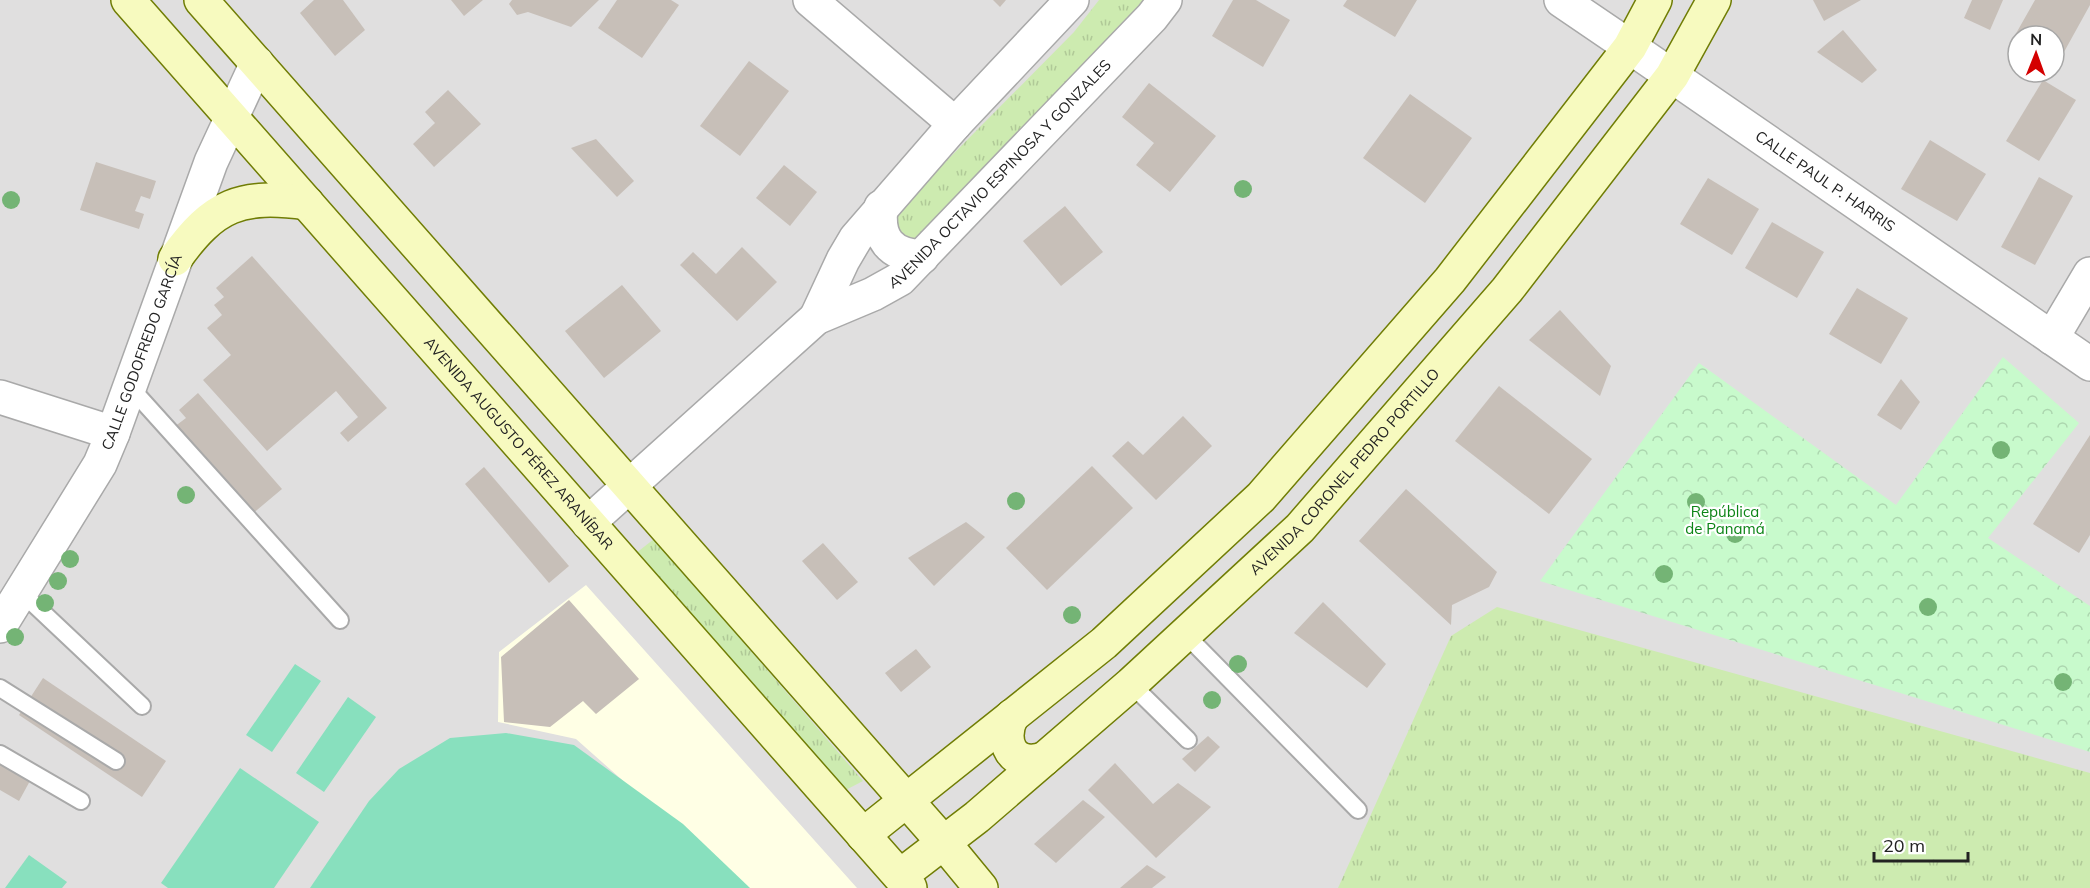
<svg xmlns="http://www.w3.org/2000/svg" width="2090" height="888" font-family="Mulish,sans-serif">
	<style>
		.residential { fill: #e0dfdf; fill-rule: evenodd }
		.education { fill: #ffffe5 }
		.grass { fill: url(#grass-tufts) }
		.park { fill: url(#park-crowns) }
		.pitch { fill: #88e0be }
		.building { fill: #c7bfb8 }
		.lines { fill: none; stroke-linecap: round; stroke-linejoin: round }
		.service-casing { stroke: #a9a9a9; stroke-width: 20 }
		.minor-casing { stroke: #a9a9a9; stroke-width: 36 }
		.tertiary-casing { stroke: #a9a9a9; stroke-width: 36 }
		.secondary-casing { stroke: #707d05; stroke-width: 36 }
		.service { stroke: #fff; stroke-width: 16 }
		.minor { stroke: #fff; stroke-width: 33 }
		.tertiary { stroke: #fff; stroke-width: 33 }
		.secondary { stroke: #f7fabf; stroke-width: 33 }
		.tree { fill: #74b475 }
		.labels { text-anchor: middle; stroke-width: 4.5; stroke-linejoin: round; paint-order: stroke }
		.street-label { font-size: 15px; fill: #222; stroke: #fff }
		.park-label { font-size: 15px; fill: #0c8416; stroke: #fff }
	</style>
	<defs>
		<pattern id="grass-tufts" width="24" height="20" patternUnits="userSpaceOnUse" patternTransform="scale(1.5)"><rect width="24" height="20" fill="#cdebb0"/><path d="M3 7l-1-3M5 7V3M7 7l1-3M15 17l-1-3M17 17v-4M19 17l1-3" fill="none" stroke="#b0c997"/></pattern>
		<pattern id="park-crowns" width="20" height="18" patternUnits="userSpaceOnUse" patternTransform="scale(1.5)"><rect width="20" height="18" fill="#c8facc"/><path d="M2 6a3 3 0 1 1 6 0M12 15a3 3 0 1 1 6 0" fill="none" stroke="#acd6af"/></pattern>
	</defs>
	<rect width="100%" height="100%" fill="#f2efe9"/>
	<path class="residential" d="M0,0H2090V888H0ZM2018,36H2054V72H2018Z"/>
	<path class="education" d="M586,585L857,888H744L576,739L498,722L499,652Z"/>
	<g class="grass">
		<path d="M1099,0H1146L915,242H899L891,217L1074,32Z"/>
		<path d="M654,539L863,781L838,794L631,557Z"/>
		<path d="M1497,607L2090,773V888H1338L1451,636Z"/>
	</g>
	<path class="park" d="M2003,357L2079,423L1988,538L2090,606V752L1540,581L1699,363L1896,505Z"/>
	<g class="pitch">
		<path d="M295,664L321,681L272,752L246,735Z"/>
		<path d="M348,697L376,717L324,792L296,773Z"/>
		<path d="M506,733L574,745L683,824L750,888H310L369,801L399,769L450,738Z"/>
		<path d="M240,768L319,822L274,888H168L161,883Z"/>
		<path d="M29,855L67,882L62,888H5Z"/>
	</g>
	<g class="building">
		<path d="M314,0H343L365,30L335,56L300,13Z"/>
		<path d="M451,0H483L464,16Z"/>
		<path d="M512,0H599L571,27L528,12L517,15L509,4Z"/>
		<path d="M617,0H671L679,5L642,58L598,28Z"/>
		<path d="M993,0H1006L1000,7Z"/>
		<path d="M1233,0H1256L1290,20L1263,67L1212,36Z"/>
		<path d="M1347,0H1417L1395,37L1343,6Z"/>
		<path d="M1813,0H1861L1824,21Z"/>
		<path d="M1972,0H2003L1990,30L1964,18Z"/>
		<path d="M2035,0H2090V5L2059,61L2054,59V36H2018V39L2014,37Z"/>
		<path d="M1843,30L1877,70L1862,83L1817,52Z"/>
		<path d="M749,61L789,91L740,156L700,126Z"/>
		<path d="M2043,80L2076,100L2039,161L2006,141Z"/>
		<path d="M1149,83L1216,136L1170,192L1136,165L1154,143L1122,117Z"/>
		<path d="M448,90L481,124L434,167L413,144L435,123L425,112Z"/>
		<path d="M1410,94L1472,138L1425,203L1363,158Z"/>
		<path d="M596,139L634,181L617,197L571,148Z"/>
		<path d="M1930,140L1986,174L1957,221L1901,189Z"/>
		<path d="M96,162L156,181L150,199L141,196L135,211L144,214L139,229L80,210Z"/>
		<path d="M784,165L817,192L790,226L756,198Z"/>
		<path d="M2039,177L2073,196L2035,265L2001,247Z"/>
		<path d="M1708,178L1759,209L1732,255L1680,224Z"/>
		<path d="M1065,206L1103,252L1061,286L1023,241Z"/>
		<path d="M1772,222L1824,252L1797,298L1745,268Z"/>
		<path d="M742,247L777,282L737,321L680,265L693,252L716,274Z"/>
		<path d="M252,256L387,408L348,442L340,433L358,417L336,391L267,451L203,380L231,355L207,328L222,315L214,305L224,297L216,288Z"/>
		<path d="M622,285L661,331L604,378L565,331Z"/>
		<path d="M1857,288L1908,318L1881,364L1829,334Z"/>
		<path d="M1560,310L1611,366L1600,396L1529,340Z"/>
		<path d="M1901,379L1920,402L1901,430L1877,415Z"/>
		<path d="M1499,386L1592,459L1549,514L1455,441Z"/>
		<path d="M198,393L282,489L251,515L174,427L186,418L179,410Z"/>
		<path d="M1183,416L1212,446L1156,500L1112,456L1128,441L1143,455Z"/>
		<path d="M2090,435V535L2079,553L2033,524Z"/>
		<path d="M1092,466L1133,508L1047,590L1006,548Z"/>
		<path d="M484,467L569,566L549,583L465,484Z"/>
		<path d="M1406,489L1497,572L1489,587L1452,605L1451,625L1359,541Z"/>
		<path d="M966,522L985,537L934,586L908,558Z"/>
		<path d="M823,543L858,582L837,600L802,561Z"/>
		<path d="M569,600L639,679L596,714L583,701L550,727L504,722L501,657Z"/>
		<path d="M1323,602L1386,664L1367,688L1294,633Z"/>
		<path d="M916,649L931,667L901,692L885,673Z"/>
		<path d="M43,678L166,761L142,797L19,715Z"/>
		<path d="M1208,736L1220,747L1195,772L1182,759Z"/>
		<path d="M0,762L31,779L19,801L0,790Z"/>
		<path d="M1115,763L1153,804L1178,783L1211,807L1156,858L1088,790Z"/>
		<path d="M1083,800L1105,817L1056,863L1034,844Z"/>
		<path d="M1147,865L1166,877L1152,888H1120Z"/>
	</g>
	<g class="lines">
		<g class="service-casing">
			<g id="service">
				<path d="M130,387L340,620"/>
				<path d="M21,592L142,706"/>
				<path d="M1185,634L1358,810"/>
				<path d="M1131,684L1188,740"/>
				<path d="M0,688L116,761"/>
				<path d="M0,754L81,801"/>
			</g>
		</g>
		<g class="minor-casing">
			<g id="minor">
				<path d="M810,0L955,124"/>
				<path d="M1561,0L1630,47"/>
				<path d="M881,207C877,239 890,255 922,257"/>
				<path d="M816,318L843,260L856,238L955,124L1072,0"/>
				<path d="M2052,338L2090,274"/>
				<path d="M0,397L113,433"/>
				<path id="s1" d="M588,523L816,318L873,294L900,279L1152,17L1165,0"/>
				<path id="s2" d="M0,626L100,464L113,433L211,162L257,63"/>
			</g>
		</g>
		<g class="tertiary-casing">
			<g id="tertiary">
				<path id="s3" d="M1630,47L2090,364"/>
			</g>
		</g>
		<g class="secondary-casing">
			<g id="secondary">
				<path id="s4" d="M128,0L910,888"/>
				<path d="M201,0L944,843L981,888"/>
				<path d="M175,259C214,204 241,194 307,203"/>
				<path d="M1012,716C999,742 1012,769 1044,759"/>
				<path d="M863,835L1104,643L1261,497L1450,280L1630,47L1655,0"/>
				<path id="s5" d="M900,876L977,817L1131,684L1300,528L1507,290L1672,76L1714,0"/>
			</g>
		</g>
		<use href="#service" class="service"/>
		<use href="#minor" class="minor"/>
		<use href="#tertiary" class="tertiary"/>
		<use href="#secondary" class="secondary"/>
	</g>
	<g class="tree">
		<circle cx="1243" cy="189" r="9"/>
		<circle cx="11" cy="200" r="9"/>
		<circle cx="2001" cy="450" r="9"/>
		<circle cx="186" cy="495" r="9"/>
		<circle cx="1016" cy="501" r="9"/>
		<circle cx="1696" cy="502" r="9"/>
		<circle cx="1735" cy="534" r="9"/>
		<circle cx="70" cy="559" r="9"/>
		<circle cx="1664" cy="574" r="9"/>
		<circle cx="58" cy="581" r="9"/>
		<circle cx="45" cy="603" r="9"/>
		<circle cx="1928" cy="607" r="9"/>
		<circle cx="1072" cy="615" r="9"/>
		<circle cx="15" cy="637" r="9"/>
		<circle cx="1238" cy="664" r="9"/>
		<circle cx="2063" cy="682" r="9"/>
		<circle cx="1212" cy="700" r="9"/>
	</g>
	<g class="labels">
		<g class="street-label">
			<text dy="5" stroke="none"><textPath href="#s1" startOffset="544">AVENIDA OCTAVIO ESPINOSA Y GONZALES</textPath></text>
			<text dy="5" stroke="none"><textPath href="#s3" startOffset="237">CALLE PAUL P. HARRIS</textPath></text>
			<text dy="5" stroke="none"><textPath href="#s2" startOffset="310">CALLE GODOFREDO GARCÍA</textPath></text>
			<text dy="5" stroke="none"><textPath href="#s4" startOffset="591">AVENIDA AUGUSTO PÉREZ ARANÍBAR</textPath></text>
			<text dy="5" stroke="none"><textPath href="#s5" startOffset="602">AVENIDA CORONEL PEDRO PORTILLO</textPath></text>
		</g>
		<g class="park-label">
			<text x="1725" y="517">República<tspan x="1725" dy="17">de Panamá</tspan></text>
		</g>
	</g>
	<g transform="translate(2036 54) rotate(1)"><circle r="28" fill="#ffffff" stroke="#a7a7a7" stroke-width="1.5"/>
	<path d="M0-4.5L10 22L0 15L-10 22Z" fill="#d40000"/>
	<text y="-9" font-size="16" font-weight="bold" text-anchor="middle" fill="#222222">N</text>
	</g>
	<path d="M1874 852v9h94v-9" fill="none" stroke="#222222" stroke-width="3"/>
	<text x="1883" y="852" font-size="18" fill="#222222" stroke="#ffffff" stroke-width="4.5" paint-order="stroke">20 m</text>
</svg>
